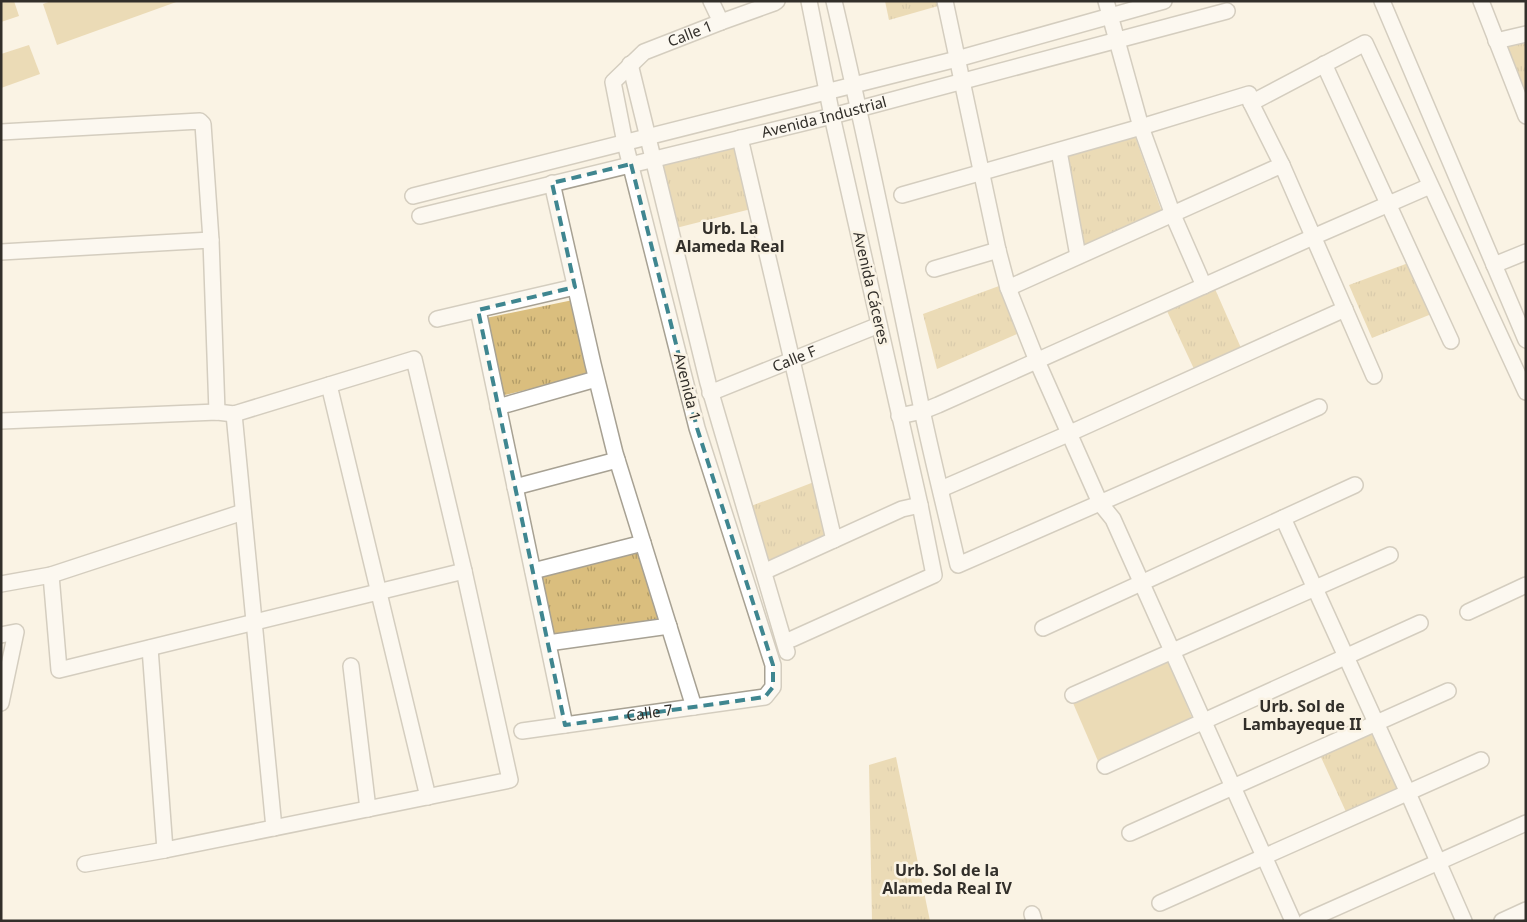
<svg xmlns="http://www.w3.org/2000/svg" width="1527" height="922" font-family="'Noto Sans',sans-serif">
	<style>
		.green { fill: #dabe7e }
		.park { fill: url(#park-tufts) }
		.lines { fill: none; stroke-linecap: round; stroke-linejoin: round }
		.minor-casing { stroke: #a7a193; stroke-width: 18 }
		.minor { stroke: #fff; stroke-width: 15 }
		.marked { fill: none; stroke: #3f8690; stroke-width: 4; stroke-dasharray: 10 6; stroke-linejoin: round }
		.labels { text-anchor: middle; stroke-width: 5; stroke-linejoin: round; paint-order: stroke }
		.street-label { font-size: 15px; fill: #322f2a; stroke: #faf3e4 }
		.neighbourhood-label { font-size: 16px; font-weight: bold; fill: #322f2a; stroke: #faf3e4 }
	</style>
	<defs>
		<pattern id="park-tufts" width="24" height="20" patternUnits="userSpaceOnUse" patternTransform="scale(1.25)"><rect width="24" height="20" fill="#dabe7e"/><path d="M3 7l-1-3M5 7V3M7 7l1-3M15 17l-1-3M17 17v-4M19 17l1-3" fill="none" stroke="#b19b67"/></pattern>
	</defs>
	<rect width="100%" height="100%" fill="#faf3e4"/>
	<g class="green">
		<path d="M1,1H14L19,16L1,22Z"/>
		<path d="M51,1H179L57,45L43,4Z"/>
		<path d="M29,45L40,74L1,88V54Z"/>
		<path d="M1167,658L1193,720L1098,761L1073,703Z"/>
	</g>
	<g class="park">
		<path d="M885,1H937L938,6L889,20Z"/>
		<path d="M1526,43V97L1507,47Z"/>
		<path d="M1135,136L1162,212L1083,248L1065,155Z"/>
		<path d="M735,144L751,209L676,228L661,162Z"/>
		<path d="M1411,262L1434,313L1372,338L1349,285Z"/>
		<path d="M999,286L1017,334L937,369L923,314Z"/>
		<path d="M1215,289L1241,348L1194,369L1167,311Z"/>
		<path d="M573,300L588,375L501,396L486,318Z"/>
		<path d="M814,482L827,537L764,565L746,508Z"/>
		<path d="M640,550L662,620L553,636L540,576Z"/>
		<path d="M1375,730L1401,789L1347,814L1320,755Z"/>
		<path d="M896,757L930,921H872L869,765Z"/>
	</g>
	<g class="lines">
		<g class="minor-casing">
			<g id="minor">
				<path d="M711,1L721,22"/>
				<path d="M834,1C866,137 894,273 922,410C933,462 946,513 958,565L1319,407"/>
				<path d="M945,1L998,250L1008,288L1037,361L1100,503L1113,519L1293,921"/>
				<path d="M1106,1L1141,127L1173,215L1204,286"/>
				<path d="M1382,1L1526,340"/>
				<path d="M1481,1L1526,116"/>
				<path d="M1496,41L1526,34"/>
				<path d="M630,64L708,383L787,652"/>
				<path d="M1324,64L1451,341"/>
				<path d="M1251,103L1365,43L1526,392"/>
				<path d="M1,132L200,121L203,124L211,240L217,412"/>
				<path d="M740,138L834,540"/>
				<path d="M1059,151L1078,256"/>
				<path d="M552,183L593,364L615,453L694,707"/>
				<path d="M902,195L1141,127L1249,94L1251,103L1282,165L1374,376"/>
				<path d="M413,196L957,59L1164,1"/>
				<path id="s1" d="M420,216L832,116L1227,11"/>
				<path d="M1,252L211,240"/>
				<path d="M1494,265L1526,252"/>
				<path d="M934,269L998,250"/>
				<path d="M1008,288L1282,165"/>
				<path d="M478,310L565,725"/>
				<path d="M437,319L575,287"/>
				<path d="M329,385L428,797"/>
				<path id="s2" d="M710,393L879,325"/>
				<path d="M498,407L596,379"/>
				<path d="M234,414L274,828"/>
				<path d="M899,416L923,411L938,405L1313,237L1430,186"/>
				<path d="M1,421L217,412L234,414L414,359L464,571L510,780L165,850L85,864"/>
				<path d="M515,487L617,460"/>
				<path d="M941,489L1068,434L1345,309"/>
				<path d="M1283,518L1408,793L1464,921"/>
				<path d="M770,569L902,509L920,505"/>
				<path d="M533,571L643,543"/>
				<path d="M51,575L59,670L464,571"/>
				<path d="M1,584L51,575L243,512"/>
				<path d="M1468,612L1526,585"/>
				<path d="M1043,628L1355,485"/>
				<path d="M1,635L16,632L1,703"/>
				<path d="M792,639L934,575L920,505L832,116L809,1"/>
				<path d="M548,643L669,626"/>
				<path d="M150,648L165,850"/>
				<path d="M351,666L368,809"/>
				<path d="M1073,695L1390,555"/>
				<path id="s3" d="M522,731L765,697L773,687V665L697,428L625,143L613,82L644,52L721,22L774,3L777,1"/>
				<path d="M1105,766L1420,623"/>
				<path d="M1130,833L1448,691"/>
				<path d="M1160,903L1481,760"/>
				<path d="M1032,914L1034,921"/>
				<path d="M1306,921L1526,823"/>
				<path d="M1502,921L1526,910"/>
			</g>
		</g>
		<use href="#minor" class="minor"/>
	</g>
	<path d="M0 0H1527V922H0ZM631,164L697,428L773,665V687L765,697L565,725L478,310L575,287L552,183Z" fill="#faf3e4" fill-opacity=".55" fill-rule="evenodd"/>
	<path class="marked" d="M631,164L697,428L773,665V687L765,697L565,725L478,310L575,287L552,183Z"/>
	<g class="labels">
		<g class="street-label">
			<text dy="5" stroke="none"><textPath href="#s3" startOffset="978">Calle 1</textPath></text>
			<text dy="5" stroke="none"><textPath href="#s1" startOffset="416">Avenida Industrial</textPath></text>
			<text transform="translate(871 288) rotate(77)" y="5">Avenida Cáceres</text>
			<text dy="5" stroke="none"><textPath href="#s2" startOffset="91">Calle F</textPath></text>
			<text transform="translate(687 387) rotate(76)" y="5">Avenida 1</text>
			<text dy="5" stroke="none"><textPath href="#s3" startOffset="129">Calle 7</textPath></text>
		</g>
		<g class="neighbourhood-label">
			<text x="730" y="234">Urb. La<tspan x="730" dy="18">Alameda Real</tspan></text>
			<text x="1302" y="712">Urb. Sol de<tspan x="1302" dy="18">Lambayeque II</tspan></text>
			<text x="947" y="876">Urb. Sol de la<tspan x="947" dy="18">Alameda Real IV</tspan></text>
		</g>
	</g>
	<rect width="1527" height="922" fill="none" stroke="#322f2a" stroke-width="5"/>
</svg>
